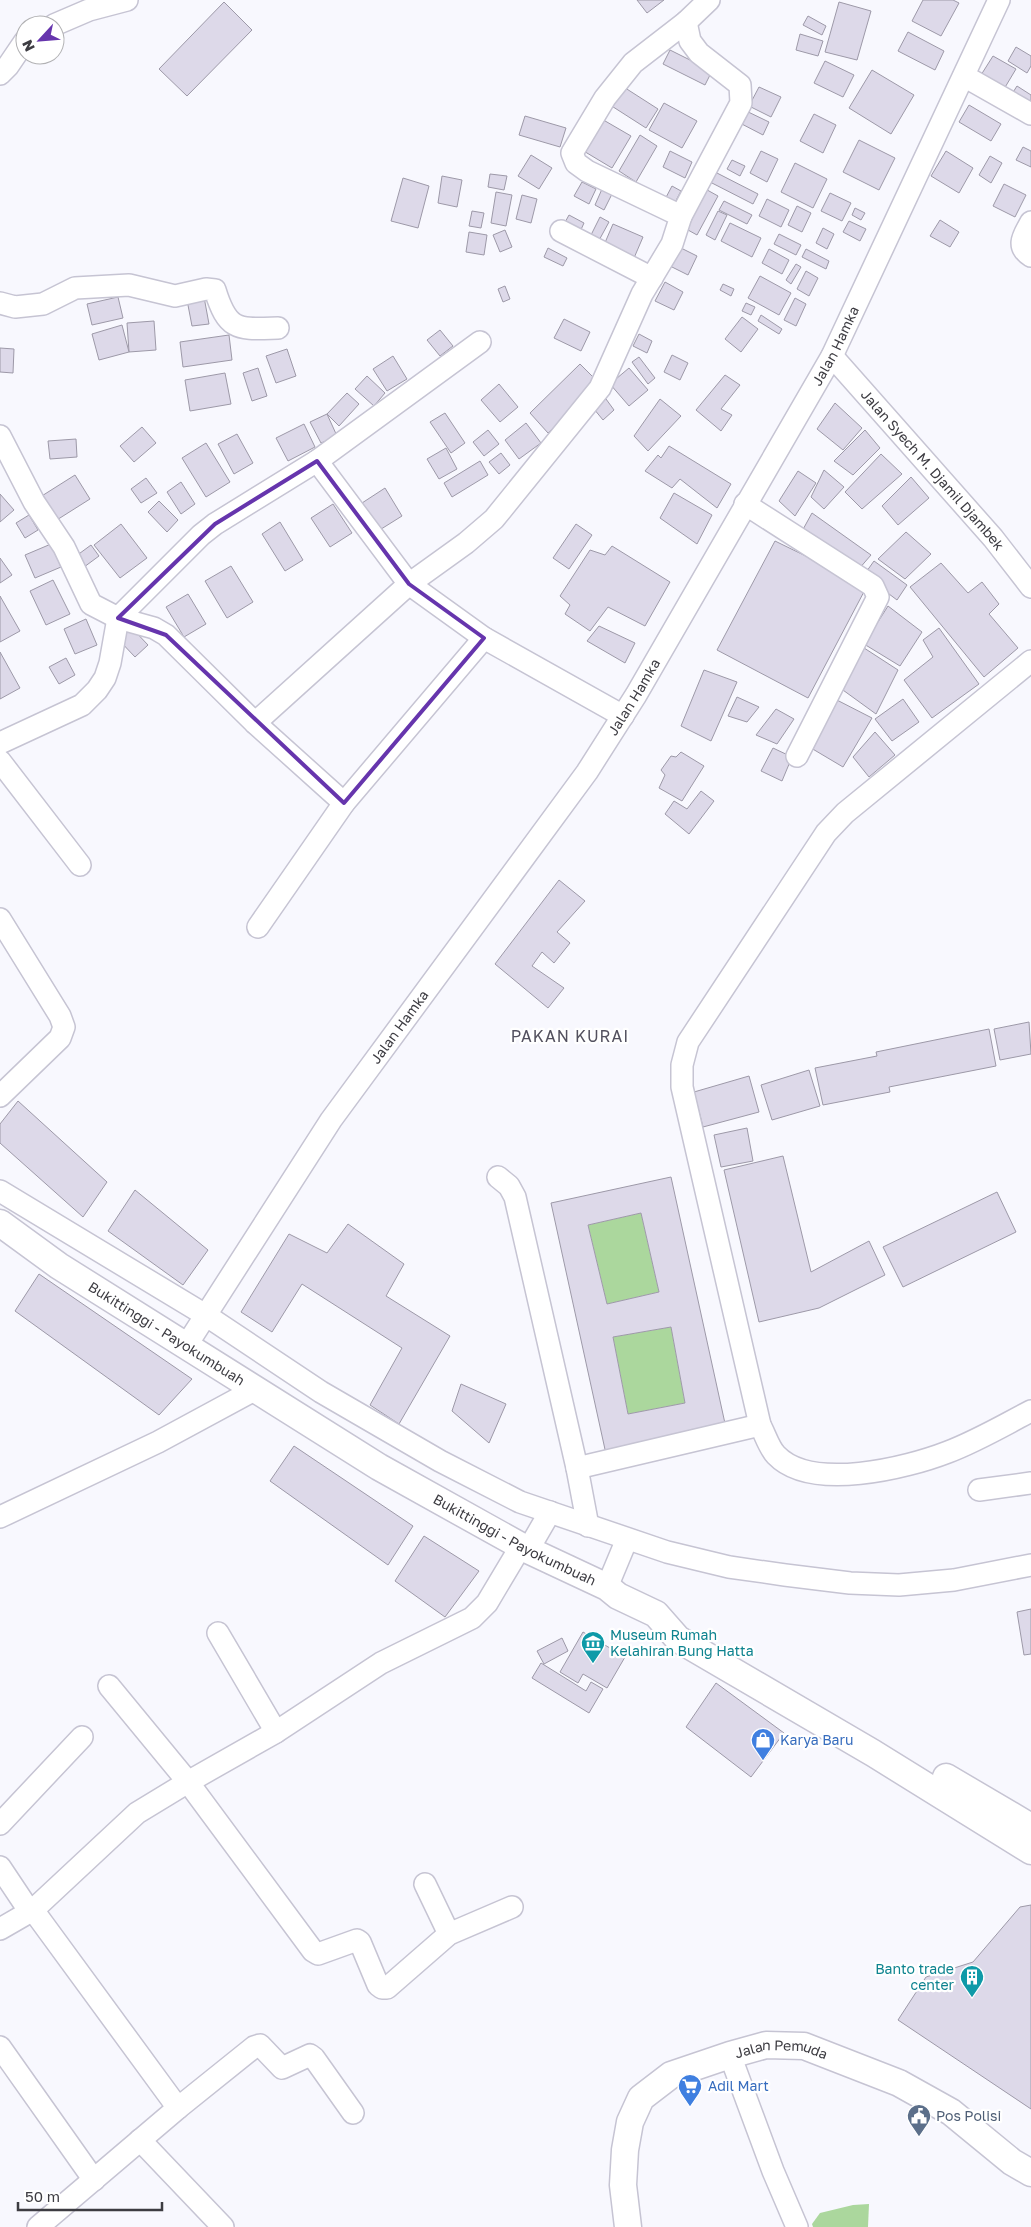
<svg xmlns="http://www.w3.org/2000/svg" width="1031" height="2227" font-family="'Golos Text',sans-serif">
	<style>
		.green { fill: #abd79d }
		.building { fill: #ddd9e9; stroke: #9d99a8; fill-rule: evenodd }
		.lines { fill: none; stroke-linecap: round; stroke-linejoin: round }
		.minor-casing { stroke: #c6c4d3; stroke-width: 24 }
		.major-casing { stroke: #c6c4d3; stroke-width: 29 }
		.minor { stroke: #fff; stroke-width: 21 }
		.major { stroke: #fff; stroke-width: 26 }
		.marked { fill: none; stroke: #6635ad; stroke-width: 4; stroke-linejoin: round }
		.labels { text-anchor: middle; stroke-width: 4.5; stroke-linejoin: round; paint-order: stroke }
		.street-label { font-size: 14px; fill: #3d3c42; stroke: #fff }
		.culture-label { font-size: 14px; fill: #0d838f; stroke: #fff; text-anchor: start }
		.shop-label { font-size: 14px; fill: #366cbe; stroke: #fff; text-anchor: start }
		.service-label { font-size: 14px; fill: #4e5e75; stroke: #fff; text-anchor: start }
		.quarter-label { font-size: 16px; letter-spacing: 1px; fill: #53515f; stroke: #fff }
	</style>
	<rect width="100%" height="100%" fill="#f8f8fe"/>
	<g class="green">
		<path d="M641,1213L659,1292L607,1304L588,1225Z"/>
		<path d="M671,1327L685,1403L628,1414L613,1337Z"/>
		<path d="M869,2204L868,2227H813L812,2224L820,2213L853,2205Z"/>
	</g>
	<g class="building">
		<path d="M637,0H664L647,13Z"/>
		<path d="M923,0H953L959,3L941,36L912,21Z"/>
		<path d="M224,2L252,30L187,96L159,69Z"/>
		<path d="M839,2L871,11L857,60L825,52Z"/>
		<path d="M808,16L826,26L822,35L803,25Z"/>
		<path d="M908,32L944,51L935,70L898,51Z"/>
		<path d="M800,34L823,41L818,56L796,50Z"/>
		<path d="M1016,47L1031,56V66L1027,73L1008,61Z"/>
		<path d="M670,50L712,71L705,85L663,64Z"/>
		<path d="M993,56L1016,69L1004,89L981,75Z"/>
		<path d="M825,61L854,75L843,97L814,83Z"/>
		<path d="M872,70L914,95L891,134L849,108Z"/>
		<path d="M619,84L658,109L646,128L607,103Z"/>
		<path d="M1017,86L1031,95V100L1027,107L1010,97Z"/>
		<path d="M759,87L781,97L771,117L749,106Z"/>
		<path d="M664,103L697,121L682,148L649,130Z"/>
		<path d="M969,105L1001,124L991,141L959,122Z"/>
		<path d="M742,109L769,122L763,135L736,121Z"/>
		<path d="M814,114L836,125L823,153L800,141Z"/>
		<path d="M525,116L566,128L560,147L519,135Z"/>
		<path d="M600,118L631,136L612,168L582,150Z"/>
		<path d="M640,135L657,146L636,182L619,171Z"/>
		<path d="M859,140L895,158L879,190L843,172Z"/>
		<path d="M1023,147L1031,151V167L1016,160Z"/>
		<path d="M670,151L692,162L685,178L663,167Z"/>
		<path d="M761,151L778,159L767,182L750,173Z"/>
		<path d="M946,151L973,168L959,193L931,176Z"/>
		<path d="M531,155L552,168L539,189L518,176Z"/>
		<path d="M990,156L1002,163L991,183L979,175Z"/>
		<path d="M732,160L745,166L740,176L727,169Z"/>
		<path d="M795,163L827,179L813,208L781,192Z"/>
		<path d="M715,172L758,194L753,204L710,182Z"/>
		<path d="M490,174L507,176L504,190L488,187Z"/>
		<path d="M442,176L462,180L457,207L438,203Z"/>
		<path d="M403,178L429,186L418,228L391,221Z"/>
		<path d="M582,182L596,189L589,204L574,196Z"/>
		<path d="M1004,184L1026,195L1015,217L993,206Z"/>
		<path d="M672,186L681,191L671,210L662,205Z"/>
		<path d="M700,186L718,196L697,235L679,225Z"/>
		<path d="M602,189L612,194L604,210L595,205Z"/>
		<path d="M496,192L512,195L506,226L491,223Z"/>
		<path d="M830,193L851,203L842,221L821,211Z"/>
		<path d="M522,195L537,199L531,223L516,219Z"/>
		<path d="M767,199L789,210L781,227L759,216Z"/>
		<path d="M724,201L752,215L747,224L719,210Z"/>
		<path d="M797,206L811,213L802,232L788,225Z"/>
		<path d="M855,208L865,213L861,220L852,215Z"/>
		<path d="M472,211L484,213L481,228L469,226Z"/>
		<path d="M718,211L727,215L715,240L706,235Z"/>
		<path d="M569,215L584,223L579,234L563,226Z"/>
		<path d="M600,217L609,222L597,244L589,239Z"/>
		<path d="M940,220L959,232L950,247L930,236Z"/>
		<path d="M849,221L866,229L860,241L843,232Z"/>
		<path d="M730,223L761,238L752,257L721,241Z"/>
		<path d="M613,224L643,237L634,258L604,245Z"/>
		<path d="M823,228L834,234L827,249L816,243Z"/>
		<path d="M505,230L512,247L500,252L493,235Z"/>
		<path d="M469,232L487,235L484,255L466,252Z"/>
		<path d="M779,234L801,245L796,255L774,244Z"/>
		<path d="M677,246L697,256L688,275L668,265Z"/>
		<path d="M548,248L567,258L563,266L544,257Z"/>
		<path d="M769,249L789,260L782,274L762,263Z"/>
		<path d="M806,249L829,261L826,269L802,257Z"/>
		<path d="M796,264L801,267L791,284L786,280Z"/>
		<path d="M806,271L818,278L809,296L797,289Z"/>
		<path d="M760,276L791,293L779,315L748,298Z"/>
		<path d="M665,282L683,292L674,310L655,301Z"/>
		<path d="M723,284L734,289L731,296L720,290Z"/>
		<path d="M505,286L510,299L503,302L498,289Z"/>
		<path d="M118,297L123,318L92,325L87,304Z"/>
		<path d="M204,297L209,324L192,326L187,300Z"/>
		<path d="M795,298L806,304L796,326L784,320Z"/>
		<path d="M746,303L755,307L751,315L742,311Z"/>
		<path d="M761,315L782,329L779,334L758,321Z"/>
		<path d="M742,317L758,329L741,352L725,339Z"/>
		<path d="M564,319L590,332L581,351L554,338Z"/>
		<path d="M154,321L156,350L129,352L127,323Z"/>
		<path d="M122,325L129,352L99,360L92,334Z"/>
		<path d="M440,330L453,346L440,356L427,340Z"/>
		<path d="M639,334L652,341L647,353L633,346Z"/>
		<path d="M229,335L232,360L183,367L180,342Z"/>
		<path d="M0,348L14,349L13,373L0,372Z"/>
		<path d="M287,349L296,376L276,383L266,356Z"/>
		<path d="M672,355L688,363L680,380L664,372Z"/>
		<path d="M393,356L407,379L387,391L373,369Z"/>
		<path d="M639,357L655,378L648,384L632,362Z"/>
		<path d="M580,364L599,383L548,433L530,413Z"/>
		<path d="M258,368L267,396L252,401L243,373Z"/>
		<path d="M629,368L648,390L629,406L610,384Z"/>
		<path d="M225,373L231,404L190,411L185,380Z"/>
		<path d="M725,375L740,385L721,409L732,415L721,431L696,410Z"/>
		<path d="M367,376L385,393L374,406L355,389Z"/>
		<path d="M499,384L518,407L500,422L481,400Z"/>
		<path d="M347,393L359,404L339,426L327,414Z"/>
		<path d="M606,399L614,410L603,420L594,409Z"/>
		<path d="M660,399L681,416L648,451L634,436Z"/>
		<path d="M835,403L862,428L843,450L817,429Z"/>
		<path d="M445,413L465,443L451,453L430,422Z"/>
		<path d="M327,414L337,436L321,443L310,422Z"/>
		<path d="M526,423L541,443L519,459L505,440Z"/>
		<path d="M304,424L315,447L288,461L276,438Z"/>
		<path d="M142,427L156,443L134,462L120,446Z"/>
		<path d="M488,430L499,444L484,456L473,442Z"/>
		<path d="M865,430L880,448L853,475L834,461Z"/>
		<path d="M237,434L253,463L234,474L218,444Z"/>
		<path d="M76,439L77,457L50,459L48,441Z"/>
		<path d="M206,443L230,482L206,497L182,458Z"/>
		<path d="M669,446L731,484L717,508L680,479L672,488L645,471L658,455L661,458Z"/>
		<path d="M446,448L457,469L439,479L427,459Z"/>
		<path d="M501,453L510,465L499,474L489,462Z"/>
		<path d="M881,454L902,474L862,509L845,492Z"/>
		<path d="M480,461L488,475L452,497L444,483Z"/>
		<path d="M824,470L844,487L824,509L811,497Z"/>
		<path d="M798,471L816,483L795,516L779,501Z"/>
		<path d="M75,475L90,499L52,523L37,499Z"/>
		<path d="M911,477L929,498L898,525L882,506Z"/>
		<path d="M146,478L157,493L141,503L131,489Z"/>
		<path d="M181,482L195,504L181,514L167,492Z"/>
		<path d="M385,488L402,516L378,531L362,503Z"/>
		<path d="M674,493L712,515L697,544L660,518Z"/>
		<path d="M0,494L14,510L0,522Z"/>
		<path d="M159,501L178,520L167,532L148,512Z"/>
		<path d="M333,504L352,533L330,547L311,518Z"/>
		<path d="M812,513L871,555L858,570L801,533Z"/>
		<path d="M29,515L38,530L25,538L16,523Z"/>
		<path d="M280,522L303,560L285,571L262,534Z"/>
		<path d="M121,524L147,558L120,578L94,545Z"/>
		<path d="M576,524L592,535L569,569L553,558Z"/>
		<path d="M906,532L931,554L905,579L878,559Z"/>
		<path d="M775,541L867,586L808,698L717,650Z"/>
		<path d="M51,544L61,567L35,578L25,555Z"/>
		<path d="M91,545L99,556L80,570L72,559Z"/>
		<path d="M612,546L670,582L645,626L608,607L590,631L565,614L570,605L560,596L590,550L605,555Z"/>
		<path d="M0,558L12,575L0,583Z"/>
		<path d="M874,561L907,585L897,600L864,575Z"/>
		<path d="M941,563L968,593L982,582L999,604L989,614L1018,648L984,677L910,587Z"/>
		<path d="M231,566L253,602L227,618L205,581Z"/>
		<path d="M53,580L70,614L46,625L30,591Z"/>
		<path d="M188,594L206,624L184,637L166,607Z"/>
		<path d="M0,596L20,631L0,642Z"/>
		<path d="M888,606L922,632L900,666L864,644Z"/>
		<path d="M86,619L97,645L75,654L64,629Z"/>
		<path d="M599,626L635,643L625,663L587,641Z"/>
		<path d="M131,627L148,645L135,657L118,639Z"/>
		<path d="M939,628L979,684L932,718L904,680L933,657L923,640Z"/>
		<path d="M861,646L898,670L876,714L836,685Z"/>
		<path d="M0,652L20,688L0,699Z"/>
		<path d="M66,658L75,675L59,684L49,667Z"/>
		<path d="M704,670L737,682L711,741L681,726Z"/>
		<path d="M737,697L759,707L747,722L728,716Z"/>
		<path d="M831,697L872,718L843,767L811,748Z"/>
		<path d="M903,699L919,722L892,741L875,719Z"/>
		<path d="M776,709L794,719L777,744L756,735Z"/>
		<path d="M875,732L895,755L869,777L853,757Z"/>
		<path d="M773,748L792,757L782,781L761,771Z"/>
		<path d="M681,752L704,766L682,801L659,788L665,775L661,770L671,756L676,757Z"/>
		<path d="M701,791L714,801L689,834L665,814L674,801L687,809Z"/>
		<path d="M559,880L585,901L557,932L570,943L554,963L542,952L532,966L564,988L548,1008L495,964Z"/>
		<path d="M1029,1022L1031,1054L1000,1060L994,1029Z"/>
		<path d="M989,1029L996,1066L889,1087L890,1092L823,1105L815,1068L877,1056L876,1052Z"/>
		<path d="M809,1070L820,1106L772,1120L761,1085Z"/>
		<path d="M749,1076L759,1112L703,1127L694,1092Z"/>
		<path d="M18,1101L107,1182L83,1217L0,1143V1124Z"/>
		<path d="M747,1128L753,1161L721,1167L714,1135Z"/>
		<path d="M783,1156L811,1272L869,1241L885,1275L819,1308L759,1322L724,1170Z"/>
		<path d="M671,1177L726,1428L606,1454L551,1203ZM641,1213L659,1292L607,1304L588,1225ZM671,1327L685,1403L628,1414L613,1337Z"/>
		<path d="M135,1190L208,1250L183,1285L108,1231Z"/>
		<path d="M997,1192L1016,1232L903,1287L883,1247Z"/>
		<path d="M348,1224L404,1264L386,1296L450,1336L399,1424L370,1405L402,1348L302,1284L272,1332L241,1312L289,1234L327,1253Z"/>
		<path d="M39,1274L192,1379L159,1415L15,1311Z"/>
		<path d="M461,1384L506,1404L489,1443L452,1411Z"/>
		<path d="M294,1446L413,1526L388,1565L270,1481Z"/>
		<path d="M424,1536L479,1571L445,1617L395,1581Z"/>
		<path d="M1031,1609V1654L1024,1655L1017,1612Z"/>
		<path d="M583,1632L625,1657L607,1688L583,1674L578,1683L560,1672Z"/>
		<path d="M562,1638L568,1651L544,1664L537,1651Z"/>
		<path d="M541,1663L586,1691L591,1682L603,1689L589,1713L532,1678Z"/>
		<path d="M716,1683L784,1733L751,1777L686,1727Z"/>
		<path d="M1031,1905V2109L898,2020L926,1977L973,1962L1020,1907Z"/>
	</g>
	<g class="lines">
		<g class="minor-casing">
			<g id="minor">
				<path d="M54,25L89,10L127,0"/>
				<path d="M0,74L8,66L25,41"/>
				<path d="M964,76L1031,114"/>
				<path d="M681,216L741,103L740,85L699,53L690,41L686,22"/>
				<path d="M1031,222C1024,235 1015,246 1031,256"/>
				<path d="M561,231L652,278"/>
				<path d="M0,303L15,307L43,304L75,288L129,285L175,296L206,289L215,290C228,332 238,329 278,328"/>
				<path id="s1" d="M832,356L993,538L1031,587"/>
				<path d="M0,436L34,502L64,547L91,604L118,618L154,628L166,635L255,723L344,803"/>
				<path d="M317,461L409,584L484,638L623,716"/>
				<path d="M745,504L873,586L878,597L797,756"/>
				<path d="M1031,661L845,813L826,833L688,1042L682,1065V1087L760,1425C765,1434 769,1448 776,1455C811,1492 907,1468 948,1452C977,1441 1004,1425 1031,1411"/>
				<path d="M255,723L409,584L466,543L494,519L600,388L642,294L672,244L681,216L587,171L576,163L572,153L605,98L633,63L686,22L709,0"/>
				<path d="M0,743L82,705L97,690L105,678L110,663L118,618L201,535L215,524L317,461L480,342"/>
				<path d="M0,761L80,865"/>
				<path d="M0,919L60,1016L64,1027L60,1038L0,1096"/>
				<path d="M258,927L344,803L484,638"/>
				<path d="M498,1177L509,1186L515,1197L577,1468L588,1526"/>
				<path d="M0,1191L207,1316L321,1392L440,1461L520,1502L667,1552L729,1567L785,1575L850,1583L899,1585L954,1580L1031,1565"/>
				<path id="s2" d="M186,1346L331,1120L587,772L636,695L832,356L999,0"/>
				<path d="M577,1468L760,1425"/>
				<path d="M979,1490L1031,1483"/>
				<path d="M0,1517L158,1442L256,1389"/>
				<path d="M528,1550L550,1512"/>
				<path d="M607,1587L627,1539"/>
				<path d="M218,1633L276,1732"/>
				<path d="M109,1686L188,1782L313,1951L318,1954L357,1940L360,1942L378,1985L382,1988H387L449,1934L512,1907"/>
				<path d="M0,1824L82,1737"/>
				<path d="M0,1867L30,1912"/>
				<path d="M425,1884L449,1934"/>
				<path d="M0,1929L33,1910"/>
				<path d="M0,2047L94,2180"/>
				<path d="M730,2055L773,2171L797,2227"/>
				<path d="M178,2108L254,2047L260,2045L282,2068L310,2055L314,2058L353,2113"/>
				<path d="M140,2140L223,2227"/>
				<path d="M38,2227L178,2108L33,1910L137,1813L188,1782L276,1732L381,1663L472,1618L487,1603L521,1546"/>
			</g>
		</g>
		<g class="major-casing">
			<g id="major">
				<path id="s3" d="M0,1223L59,1266L379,1467L528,1550L607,1587L618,1596L656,1614L678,1639L873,1753L1031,1851"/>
				<path d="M946,1777L1031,1827"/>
				<path id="s4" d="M628,2227L623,2185L625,2150L630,2122L641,2098L671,2075L730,2055L766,2045L804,2046L899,2083L951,2112L1012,2162L1031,2173"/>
			</g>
		</g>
		<use href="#minor" class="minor"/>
		<use href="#major" class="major"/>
	</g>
	<path class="marked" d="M317,461L409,584L484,638L344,803L166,635L118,618L215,524Z"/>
	<defs>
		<g id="museum-pin" transform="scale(1.25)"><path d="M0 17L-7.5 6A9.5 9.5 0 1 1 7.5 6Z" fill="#0f9aa8" stroke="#fff"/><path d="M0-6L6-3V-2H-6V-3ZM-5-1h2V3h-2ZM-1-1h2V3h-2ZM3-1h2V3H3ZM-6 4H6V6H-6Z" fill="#fff"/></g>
		<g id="shop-pin" transform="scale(1.25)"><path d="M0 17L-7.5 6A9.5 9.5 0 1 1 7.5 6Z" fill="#3f7fe0" stroke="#fff"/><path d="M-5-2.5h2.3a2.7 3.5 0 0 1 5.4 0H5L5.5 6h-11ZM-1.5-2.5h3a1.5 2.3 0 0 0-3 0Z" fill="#fff"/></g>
		<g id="building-pin" transform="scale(1.25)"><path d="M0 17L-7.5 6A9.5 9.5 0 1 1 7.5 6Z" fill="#0f9aa8" stroke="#fff"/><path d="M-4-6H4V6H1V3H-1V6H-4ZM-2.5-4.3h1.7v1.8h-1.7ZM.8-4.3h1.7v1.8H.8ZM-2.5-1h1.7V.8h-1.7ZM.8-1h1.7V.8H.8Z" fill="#fff"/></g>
		<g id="supermarket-pin" transform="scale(1.25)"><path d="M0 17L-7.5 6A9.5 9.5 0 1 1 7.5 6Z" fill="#3f7fe0" stroke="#fff"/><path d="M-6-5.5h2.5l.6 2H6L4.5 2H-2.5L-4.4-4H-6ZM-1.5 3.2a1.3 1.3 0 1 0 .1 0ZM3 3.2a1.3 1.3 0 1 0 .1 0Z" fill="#fff"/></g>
		<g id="civic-pin" transform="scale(1.25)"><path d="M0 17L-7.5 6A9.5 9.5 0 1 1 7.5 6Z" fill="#5c6f8a" stroke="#fff"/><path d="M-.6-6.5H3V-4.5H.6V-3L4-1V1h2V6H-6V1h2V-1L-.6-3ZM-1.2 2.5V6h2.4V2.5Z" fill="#fff"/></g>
	</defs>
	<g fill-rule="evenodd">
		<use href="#museum-pin" x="593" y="1643"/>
		<use href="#shop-pin" x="763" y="1740"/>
		<use href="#building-pin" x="972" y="1977"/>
		<use href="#supermarket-pin" x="690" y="2086"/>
		<use href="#civic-pin" x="919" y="2116"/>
	</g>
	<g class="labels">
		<g class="street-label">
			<text dy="5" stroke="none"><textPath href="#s2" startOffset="1194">Jalan Hamka</textPath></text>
			<text dy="5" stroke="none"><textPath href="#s1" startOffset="152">Jalan Syech M. Djamil Djambek</textPath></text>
			<text dy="5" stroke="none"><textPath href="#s2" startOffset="789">Jalan Hamka</textPath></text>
			<text dy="5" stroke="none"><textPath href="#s2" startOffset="384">Jalan Hamka</textPath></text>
			<text dy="5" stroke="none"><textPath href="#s3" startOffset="200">Bukittinggi - Payokumbuah</textPath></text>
			<text dy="5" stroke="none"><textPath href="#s3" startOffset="605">Bukittinggi - Payokumbuah</textPath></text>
			<text dy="5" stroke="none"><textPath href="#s4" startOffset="285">Jalan Pemuda</textPath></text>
		</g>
		<g class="culture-label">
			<text x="610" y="1640">Museum Rumah<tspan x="610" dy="16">Kelahiran Bung Hatta</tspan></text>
			<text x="954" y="1974" text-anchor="end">Banto trade<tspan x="954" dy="16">center</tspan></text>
		</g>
		<g class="shop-label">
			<text x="780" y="1745">Karya Baru</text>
			<text x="708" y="2091">Adil Mart</text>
		</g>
		<g class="service-label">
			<text x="936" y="2121">Pos Polisi</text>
		</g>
		<g class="quarter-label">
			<text x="570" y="1042">PAKAN KURAI</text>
		</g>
	</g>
	<g transform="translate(40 40) rotate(244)"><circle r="24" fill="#ffffff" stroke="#b1b1b3"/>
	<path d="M0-4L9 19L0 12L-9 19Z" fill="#6635ad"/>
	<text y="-8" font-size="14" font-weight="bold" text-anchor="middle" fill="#3d3c42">N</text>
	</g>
	<path d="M18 2202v8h144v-8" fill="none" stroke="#3d3c42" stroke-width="2.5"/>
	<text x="25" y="2202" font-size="15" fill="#3d3c42" stroke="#ffffff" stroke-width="4" paint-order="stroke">50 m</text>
</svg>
